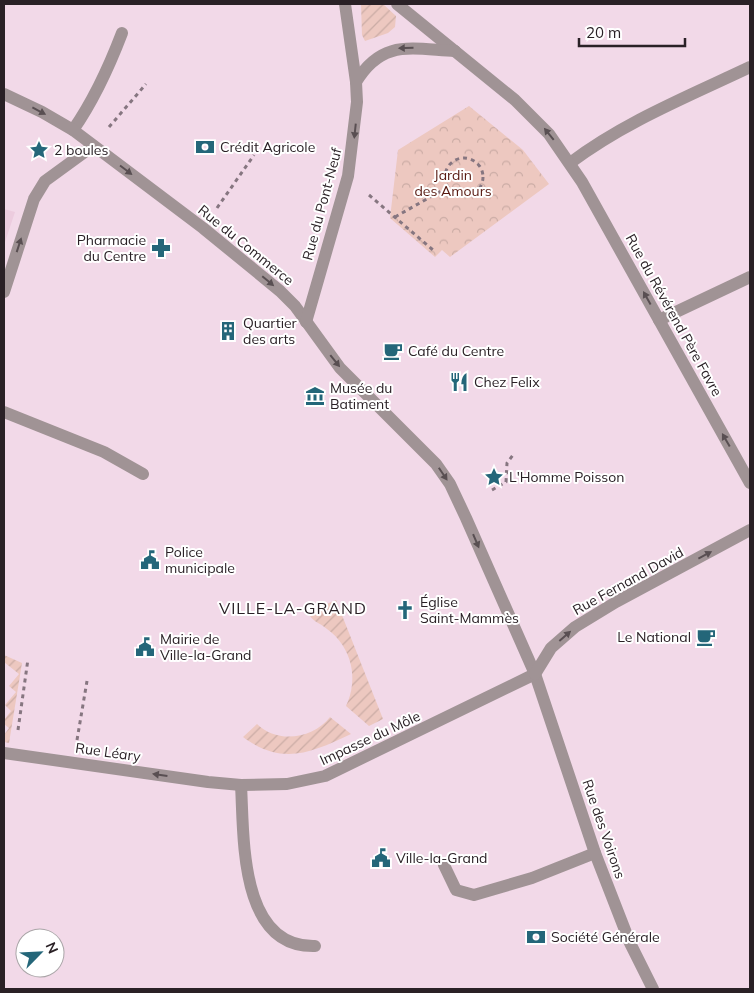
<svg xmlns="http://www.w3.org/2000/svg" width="754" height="993" font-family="Mulish,sans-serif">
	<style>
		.built { fill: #ecccde }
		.park { fill: url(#park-crowns) }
		.garden { fill: url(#garden-furrows) }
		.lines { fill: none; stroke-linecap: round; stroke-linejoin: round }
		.path { stroke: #867680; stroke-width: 3; stroke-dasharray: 4 4; stroke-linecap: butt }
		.service { stroke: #a09395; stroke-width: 12 }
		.minor { stroke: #a09395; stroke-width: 12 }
		.tertiary { stroke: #a09395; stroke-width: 12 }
		.oneway { fill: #594f52 }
		.labels { text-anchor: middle; stroke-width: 4; stroke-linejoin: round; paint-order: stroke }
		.poi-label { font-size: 14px; fill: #2a2126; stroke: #fff; text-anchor: start }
		.park-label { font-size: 14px; fill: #581910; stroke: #fff }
		.street-label { font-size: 14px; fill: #2a2126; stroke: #fff }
		.quarter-label { font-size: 16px; letter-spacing: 1px; fill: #2a2126; stroke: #fff }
	</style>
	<defs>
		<pattern id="park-crowns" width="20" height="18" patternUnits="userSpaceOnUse" patternTransform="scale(1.25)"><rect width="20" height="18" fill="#edc8c0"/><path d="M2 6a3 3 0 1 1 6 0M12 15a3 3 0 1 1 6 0" fill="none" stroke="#cbaca5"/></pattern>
		<pattern id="garden-furrows" width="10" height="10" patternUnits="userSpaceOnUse" patternTransform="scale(1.25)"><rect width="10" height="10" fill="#edc8c0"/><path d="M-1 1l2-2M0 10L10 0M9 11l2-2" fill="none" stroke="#cbaca5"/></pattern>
	</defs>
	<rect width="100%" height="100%" fill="#f2d9e8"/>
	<path class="built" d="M4,209L15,212L4,245Z"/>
	<path class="park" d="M469,106L523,150L549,184L450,257L442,250L435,257L390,218L398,150Z"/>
	<g class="garden">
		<path d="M361,4H383L396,16L395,27L388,33L365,41L362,35Z"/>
		<path d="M336,600L383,719L369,726L346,706C359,679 352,647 327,629C319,622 312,622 308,612Z"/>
		<path d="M4,655L22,663L9,743L4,742V735L9,728L4,724V720L11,711L5,705L16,692L9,686L19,674L4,662Z"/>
		<path d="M330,717L351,734C311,753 282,766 243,737L257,724C277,744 313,739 330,717Z"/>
	</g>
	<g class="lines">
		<g class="path">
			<path d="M109,127L146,84"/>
			<circle cx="464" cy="177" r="19"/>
			<path d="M369,195L433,250"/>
			<path d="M217,208L254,155"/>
			<path d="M395,217L448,187"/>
			<path d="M492,490L506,482L507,463L513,455"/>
			<path d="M18,730L28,659"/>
			<path d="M77,740L87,681"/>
		</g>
		<g class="service">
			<path d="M73,130C94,100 109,67 122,33"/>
			<path d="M659,320L750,277"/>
			<path d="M4,412L104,452L143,474"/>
			<path d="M241,785C244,837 239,948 315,946"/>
			<path d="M444,865L456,890L474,895L532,878L595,853"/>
		</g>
		<g class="minor">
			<path d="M570,163C624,122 689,96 750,67"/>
			<path d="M4,292L34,199L45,181L93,146"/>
			<path d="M4,753L208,782L241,785L287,784L325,776L535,674"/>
		</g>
		<g class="tertiary">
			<path d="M397,4L515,100L549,134L582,182L750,483"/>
			<path d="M356,82C382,39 411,49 455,51"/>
			<path d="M4,94L42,112L73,130L203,228L280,291L295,306L340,368L436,464L450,484L466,518L535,674L595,853L630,943L653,989"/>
			<path d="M306,322L348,176L357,102L356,82L345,4"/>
			<path d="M535,674L551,648L575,627L616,602L750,530"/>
		</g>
	</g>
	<defs><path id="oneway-solid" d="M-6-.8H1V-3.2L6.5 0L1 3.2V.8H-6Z" transform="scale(1.25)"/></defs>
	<g class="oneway">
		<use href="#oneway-solid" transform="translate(406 48) rotate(179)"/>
		<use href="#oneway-solid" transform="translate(39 111) rotate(28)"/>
		<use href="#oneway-solid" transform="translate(355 131) rotate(96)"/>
		<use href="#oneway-solid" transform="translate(549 134) rotate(-129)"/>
		<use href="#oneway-solid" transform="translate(126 170) rotate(37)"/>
		<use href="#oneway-solid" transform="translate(19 245) rotate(-72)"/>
		<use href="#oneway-solid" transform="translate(268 281) rotate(40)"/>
		<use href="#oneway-solid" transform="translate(647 298) rotate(-119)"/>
		<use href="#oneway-solid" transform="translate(335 361) rotate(51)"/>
		<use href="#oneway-solid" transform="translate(726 440) rotate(-120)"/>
		<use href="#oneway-solid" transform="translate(443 474) rotate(56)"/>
		<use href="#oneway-solid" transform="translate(476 541) rotate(67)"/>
		<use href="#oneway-solid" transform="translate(705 555) rotate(-28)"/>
		<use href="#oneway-solid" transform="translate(565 636) rotate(-41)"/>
		<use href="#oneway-solid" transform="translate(160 775) rotate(-172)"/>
	</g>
	<defs>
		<g id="bank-bare" transform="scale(1.5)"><path d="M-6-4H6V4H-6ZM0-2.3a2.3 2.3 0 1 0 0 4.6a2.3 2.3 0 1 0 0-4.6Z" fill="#246679" stroke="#fff" stroke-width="2.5" paint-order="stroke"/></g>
		<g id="sight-bare" transform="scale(1.5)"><path d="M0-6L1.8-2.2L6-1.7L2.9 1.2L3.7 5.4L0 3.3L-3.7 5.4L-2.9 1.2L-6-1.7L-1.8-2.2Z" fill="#246679" stroke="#fff" stroke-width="2.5" paint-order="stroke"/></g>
		<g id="pharmacy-bare" transform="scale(1.5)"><path d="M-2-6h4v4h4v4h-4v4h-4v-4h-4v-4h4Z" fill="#246679" stroke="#fff" stroke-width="2.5" paint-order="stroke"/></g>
		<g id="building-bare" transform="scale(1.5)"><path d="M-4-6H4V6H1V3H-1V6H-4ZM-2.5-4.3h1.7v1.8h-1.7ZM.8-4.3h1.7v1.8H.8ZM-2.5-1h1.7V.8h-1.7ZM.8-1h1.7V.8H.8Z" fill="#246679" stroke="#fff" stroke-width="2.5" paint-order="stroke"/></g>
		<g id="cafe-bare" transform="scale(1.5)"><path d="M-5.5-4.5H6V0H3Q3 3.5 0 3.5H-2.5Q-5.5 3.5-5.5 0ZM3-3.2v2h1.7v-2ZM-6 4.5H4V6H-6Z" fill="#246679" stroke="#fff" stroke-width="2.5" paint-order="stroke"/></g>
		<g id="restaurant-bare" transform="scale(1.5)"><path d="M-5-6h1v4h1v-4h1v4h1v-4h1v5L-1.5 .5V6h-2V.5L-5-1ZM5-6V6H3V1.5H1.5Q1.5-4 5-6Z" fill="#246679" stroke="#fff" stroke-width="2.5" paint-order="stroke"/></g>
		<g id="museum-bare" transform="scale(1.5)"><path d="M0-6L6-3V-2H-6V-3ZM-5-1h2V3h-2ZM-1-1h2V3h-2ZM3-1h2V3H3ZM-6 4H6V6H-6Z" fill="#246679" stroke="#fff" stroke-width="2.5" paint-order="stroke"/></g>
		<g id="civic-bare" transform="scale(1.5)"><path d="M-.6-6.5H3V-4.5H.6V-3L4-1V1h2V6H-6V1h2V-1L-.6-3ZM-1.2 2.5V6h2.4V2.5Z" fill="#246679" stroke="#fff" stroke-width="2.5" paint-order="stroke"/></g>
		<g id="church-bare" transform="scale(1.5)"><path d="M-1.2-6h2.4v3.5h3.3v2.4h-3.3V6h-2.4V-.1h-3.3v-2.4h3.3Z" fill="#246679" stroke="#fff" stroke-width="2.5" paint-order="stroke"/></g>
	</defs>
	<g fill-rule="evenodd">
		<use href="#bank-bare" x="205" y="147"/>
		<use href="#sight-bare" x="39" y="150"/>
		<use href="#pharmacy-bare" x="161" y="248"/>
		<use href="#building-bare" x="228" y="331"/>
		<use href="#cafe-bare" x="393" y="351"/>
		<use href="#restaurant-bare" x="459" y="382"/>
		<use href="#museum-bare" x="315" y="396"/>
		<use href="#sight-bare" x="494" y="477"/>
		<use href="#civic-bare" x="150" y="560"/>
		<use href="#church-bare" x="405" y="610"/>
		<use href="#cafe-bare" x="706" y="637"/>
		<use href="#civic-bare" x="145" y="647"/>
		<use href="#civic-bare" x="381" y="858"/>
		<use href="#bank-bare" x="536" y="937"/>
	</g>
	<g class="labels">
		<g class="poi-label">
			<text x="220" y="152">Crédit Agricole</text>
			<text x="54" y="155">2 boules</text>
			<text x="146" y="245" text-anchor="end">Pharmacie<tspan x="146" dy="16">du Centre</tspan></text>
			<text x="243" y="328">Quartier<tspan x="243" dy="16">des arts</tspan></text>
			<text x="408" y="356">Café du Centre</text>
			<text x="474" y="387">Chez Felix</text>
			<text x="330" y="393">Musée du<tspan x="330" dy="16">Batiment</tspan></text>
			<text x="509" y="482">L'Homme Poisson</text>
			<text x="165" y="557">Police<tspan x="165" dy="16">municipale</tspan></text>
			<text x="420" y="607">Église<tspan x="420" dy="16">Saint-Mammès</tspan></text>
			<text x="691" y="642" text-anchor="end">Le National</text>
			<text x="160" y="644">Mairie de<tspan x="160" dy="16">Ville-la-Grand</tspan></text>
			<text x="396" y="863">Ville-la-Grand</text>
			<text x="551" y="942">Société Générale</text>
		</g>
		<g class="park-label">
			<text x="453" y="180">Jardin<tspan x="453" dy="16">des Amours</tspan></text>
		</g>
		<g class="street-label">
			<text transform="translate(322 204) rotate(-75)" y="5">Rue du Pont-Neuf</text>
			<text transform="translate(246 245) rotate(39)" y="5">Rue du Commerce</text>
			<text transform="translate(674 315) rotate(61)" y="5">Rue du Révérend Père Favre</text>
			<text transform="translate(628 581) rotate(-29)" y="5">Rue Fernand David</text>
			<text transform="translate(370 738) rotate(-25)" y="5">Impasse du Môle</text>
			<text transform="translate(108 752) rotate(8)" y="5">Rue Léary</text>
			<text transform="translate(604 829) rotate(71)" y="5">Rue des Voirons</text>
		</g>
		<g class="quarter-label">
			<text x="293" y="614">VILLE-LA-GRAND</text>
		</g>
	</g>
	<rect width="754" height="993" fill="none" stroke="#2a2126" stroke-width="10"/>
	<g transform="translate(40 953) rotate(66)"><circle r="24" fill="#ffffff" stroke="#aaa6a8"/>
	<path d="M0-4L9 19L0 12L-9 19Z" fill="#246679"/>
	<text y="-8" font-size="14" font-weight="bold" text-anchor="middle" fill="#2a2126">N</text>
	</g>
	<path d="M579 38v8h106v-8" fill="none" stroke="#2a2126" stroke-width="2.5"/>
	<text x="586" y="38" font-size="15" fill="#2a2126" stroke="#ffffff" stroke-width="4" paint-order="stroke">20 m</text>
</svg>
